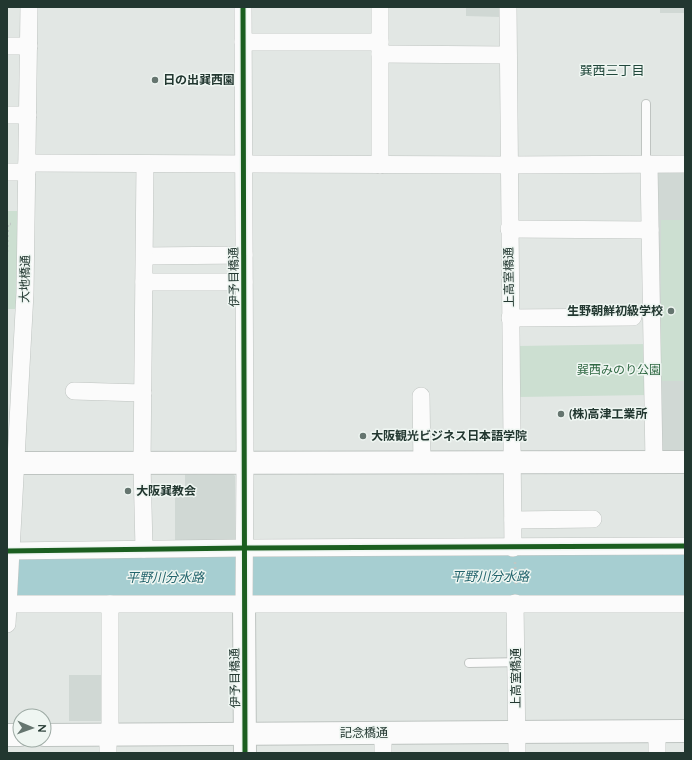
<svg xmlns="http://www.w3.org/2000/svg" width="692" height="760" font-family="Lato,'Noto Sans JP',sans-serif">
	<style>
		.built { fill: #d0d8d4 }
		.green { fill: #ccdfd1 }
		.water { fill: #a6ced1 }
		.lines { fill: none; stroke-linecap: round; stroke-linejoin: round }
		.lane-casing { stroke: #bfc4c1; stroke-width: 10 }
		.street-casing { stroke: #bfc4c1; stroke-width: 18 }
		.secondary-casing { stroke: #bec4c1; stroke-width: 24 }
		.path { stroke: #bfc7c4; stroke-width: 2.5; stroke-dasharray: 2 3; stroke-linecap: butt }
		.lane { stroke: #fbfbfb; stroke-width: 8 }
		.street { stroke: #fbfbfb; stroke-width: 17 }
		.secondary { stroke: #fbfbfb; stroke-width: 22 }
		.cycleway-casing { stroke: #eff6f2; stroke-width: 8 }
		.cycleway { stroke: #1b5e20; stroke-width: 5 }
		.poi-dot { fill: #65756f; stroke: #eff6f2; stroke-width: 1.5 }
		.labels { text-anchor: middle; stroke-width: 3; stroke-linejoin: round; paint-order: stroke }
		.poi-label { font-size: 12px; font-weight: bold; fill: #223730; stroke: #eff6f2; text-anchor: start }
		.street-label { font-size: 12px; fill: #223730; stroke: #eff6f2 }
		.park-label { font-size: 12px; fill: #316944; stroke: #eff6f2 }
		.neighbourhood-label { font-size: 13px; fill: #21473b; stroke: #eff6f2 }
		.water-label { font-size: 13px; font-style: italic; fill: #23646c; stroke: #eff6f2 }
	</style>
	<rect width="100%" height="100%" fill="#e2e7e4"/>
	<g class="built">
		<path d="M466,7H500V17L466,16Z"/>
		<rect x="660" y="7" width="25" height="6"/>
		<path d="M653,170H685V453H660Z"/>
		<path d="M185,472H231L235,476V541L175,542V493L185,492Z"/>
		<rect x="69" y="675" width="38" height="46"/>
	</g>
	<g class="green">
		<path d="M7,211H20L18,309H7Z"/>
		<rect x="661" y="220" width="24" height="161"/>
		<path d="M647,344L648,395L519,397L518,346Z"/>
	</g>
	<path class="water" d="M685,553V596L7,599V555Z"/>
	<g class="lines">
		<g class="lane-casing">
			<g id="lane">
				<path d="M646,104V165"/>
				<path d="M469,663L516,662"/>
			</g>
		</g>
		<g class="street-casing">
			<g id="street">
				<path d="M243,7L245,463L244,604"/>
				<path d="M380,7V165"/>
				<path d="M508,7L513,548"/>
				<path d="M243,42H380"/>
				<path d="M7,46H29"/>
				<path d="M380,54L508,55"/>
				<path d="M7,115H28"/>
				<path d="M27,163L509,165L685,164"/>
				<path d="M649,164L654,462"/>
				<path d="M7,172H27"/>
				<path d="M509,229L650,230"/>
				<path d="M145,256L244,255"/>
				<path d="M144,282H244"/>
				<path d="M510,318L633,317"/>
				<path d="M74,391L143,393"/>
				<path d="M421,396L422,463"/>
				<path d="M513,520L593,519"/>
				<path d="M144,549L142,464L145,164"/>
				<path d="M7,551L245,548L685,546"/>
				<path d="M515,603L517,753"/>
				<path d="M7,604H685"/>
				<path d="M7,624L25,293L29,7"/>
				<path d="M657,731V753"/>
				<path d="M108,734V753"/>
				<path d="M110,734V604"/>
				<path d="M383,753V733"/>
			</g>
		</g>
		<g class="secondary-casing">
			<g id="secondary">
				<path d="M16,463L685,462"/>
				<path d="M244,604L245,753"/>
				<path d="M7,735H20"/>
				<path d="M44,735L685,731"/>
			</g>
		</g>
		<g class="path">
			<path d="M7,252L8,224H11"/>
			<path d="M515,562L516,587"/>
		</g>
		<use href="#lane" class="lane"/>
		<use href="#street" class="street"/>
		<use href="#secondary" class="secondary"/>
		<g class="cycleway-casing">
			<g id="cycleway">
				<path d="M243,7L245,753"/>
				<path d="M7,551L245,548L685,546"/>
			</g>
		</g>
		<use href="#cycleway" class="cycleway"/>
	</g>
	<g class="poi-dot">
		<circle cx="155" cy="80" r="4"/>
		<circle cx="671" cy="311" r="4"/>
		<circle cx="561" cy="414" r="4"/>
		<circle cx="363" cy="436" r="4"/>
		<circle cx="128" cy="491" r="4"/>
	</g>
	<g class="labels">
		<g class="poi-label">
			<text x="163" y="84">日の出巽西園</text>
			<text x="663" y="315" text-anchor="end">生野朝鮮初級学校</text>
			<text x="569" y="418">(株)高津工業所</text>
			<text x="371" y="440">大阪観光ビジネス日本語学院</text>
			<text x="136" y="495">大阪巽教会</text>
		</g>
		<g class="street-label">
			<text transform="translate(234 277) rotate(-91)" y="4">伊予目橋通</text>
			<text transform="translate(509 277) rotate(-91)" y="4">上高室橋通</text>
			<text transform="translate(25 279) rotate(-89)" y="4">大地橋通</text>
			<text transform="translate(235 678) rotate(-91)" y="4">伊予目橋通</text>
			<text transform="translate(516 678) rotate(-90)" y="4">上高室橋通</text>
			<text x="364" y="737">記念橋通</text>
		</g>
		<g class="park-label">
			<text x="619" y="374">巽西みのり公園</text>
		</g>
		<g class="neighbourhood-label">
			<text x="612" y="75">巽西三丁目</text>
		</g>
		<g class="water-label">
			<text x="490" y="581">平野川分水路</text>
			<text x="165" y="582">平野川分水路</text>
		</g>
	</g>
	<rect width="692" height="760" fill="none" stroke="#223730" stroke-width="16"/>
	<g transform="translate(32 728) rotate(92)"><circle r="19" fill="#eff6f2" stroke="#9daaa4"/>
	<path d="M0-3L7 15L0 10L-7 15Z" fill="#65756f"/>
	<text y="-6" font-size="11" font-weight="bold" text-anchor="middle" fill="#223730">N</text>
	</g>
</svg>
